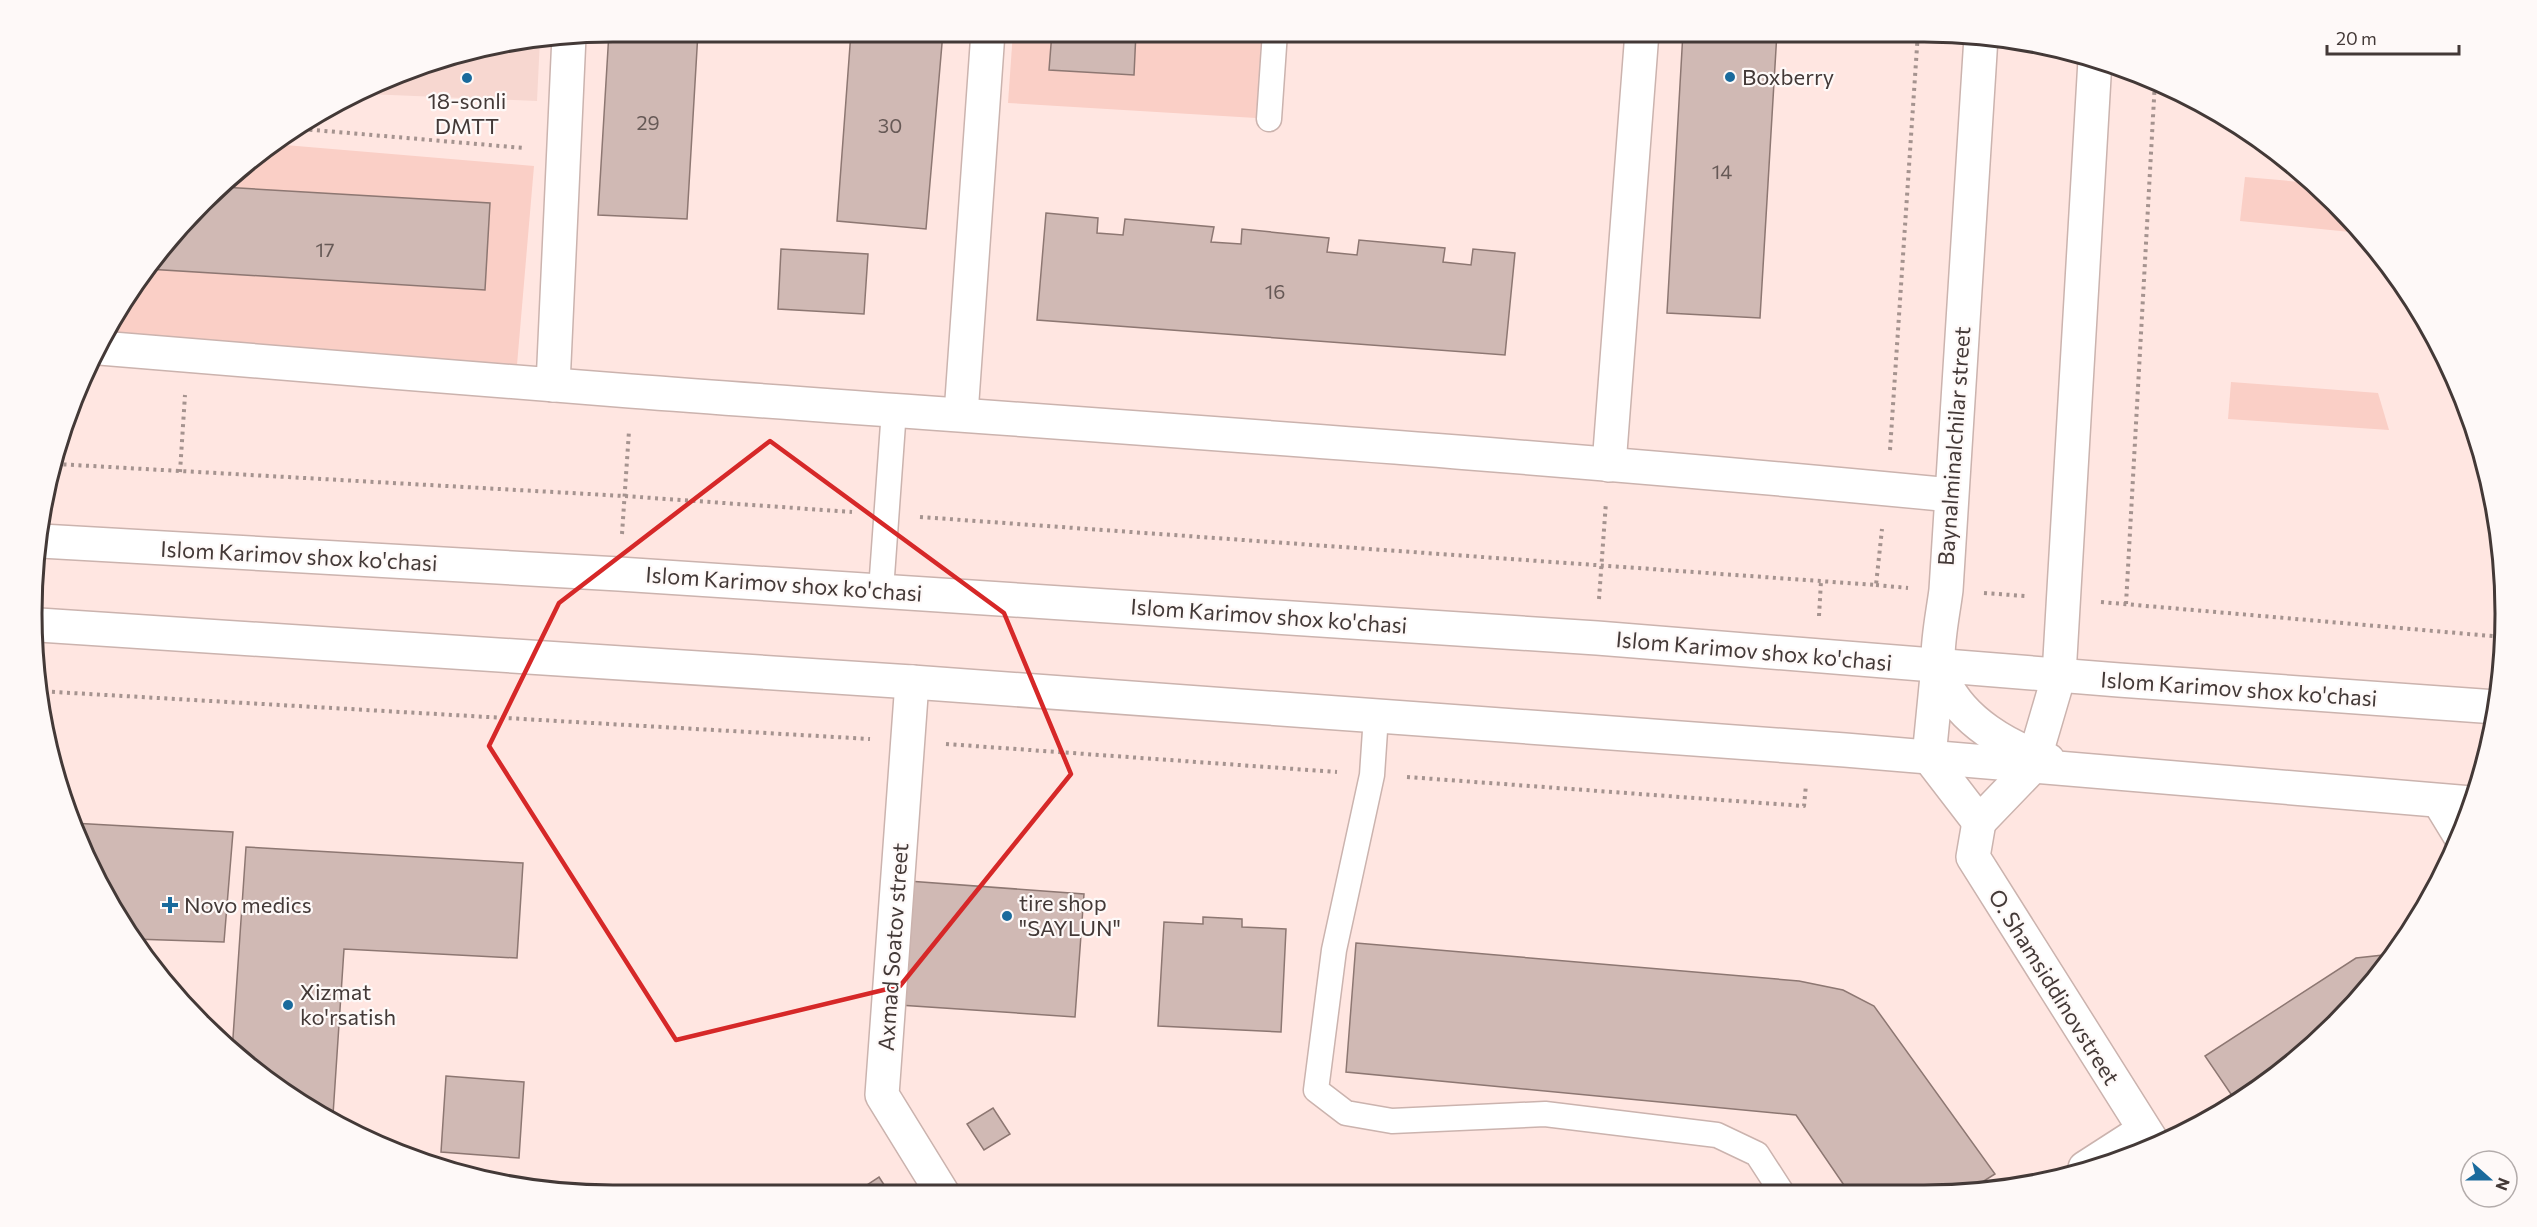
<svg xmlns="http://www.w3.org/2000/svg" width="2537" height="1227" font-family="Commissioner,sans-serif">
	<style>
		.built { fill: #f7d7d0 }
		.green { fill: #facfc6 }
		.building { fill: #d0b9b4; stroke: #8d7772; stroke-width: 1.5 }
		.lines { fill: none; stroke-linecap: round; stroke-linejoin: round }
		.lane-casing { stroke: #cbb3ae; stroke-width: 27 }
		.street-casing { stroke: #cbb3ae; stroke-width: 36 }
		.secondary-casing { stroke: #cbb3ae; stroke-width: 36 }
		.path { stroke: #a5938f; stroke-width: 4; stroke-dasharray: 3 4.5; stroke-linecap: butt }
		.lane { stroke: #fff; stroke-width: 24 }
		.street { stroke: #fff; stroke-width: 33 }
		.secondary { stroke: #fff; stroke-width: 33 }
		.marked { fill: none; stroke: #d62828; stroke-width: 4.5; stroke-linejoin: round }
		.poi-dot { fill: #1a6a9c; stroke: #fef9f8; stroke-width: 2 }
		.labels { text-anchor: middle; stroke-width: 4.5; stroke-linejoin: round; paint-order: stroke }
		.number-label { font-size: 20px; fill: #665956 }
		.poi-label { font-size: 22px; fill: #433937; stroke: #fef9f8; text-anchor: start }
		.street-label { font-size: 22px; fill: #433937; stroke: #fef9f8 }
		.rim { fill: none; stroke: #433937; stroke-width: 3 }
	</style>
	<rect width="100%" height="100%" fill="#ffe6e1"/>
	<path class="built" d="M540,39L537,101L367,94L426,62L500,43Z"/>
	<g class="green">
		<path d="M1013,32H1262L1256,118L1008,103Z"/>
		<path d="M273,144L534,166L517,365L106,332L110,322L176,230L259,152Z"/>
		<path d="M2245,177L2312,183L2335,202L2360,233L2240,221Z"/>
		<path d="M2231,382L2378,393L2389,430L2228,419Z"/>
	</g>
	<g class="building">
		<path d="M609,32H698L687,219L598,215Z"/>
		<path d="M851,32H943L926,229L837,221Z"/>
		<path d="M1052,32H1136L1134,75L1049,70Z"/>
		<path d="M1683,32H1777L1760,318L1667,313Z"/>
		<path d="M222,187L490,203L485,290L148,269L176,230Z"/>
		<path d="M1046,213L1098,218L1097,233L1123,235L1125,219L1214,227L1211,242L1241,244L1242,229L1329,238L1327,252L1357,255L1359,240L1445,248L1443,262L1471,265L1473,249L1515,253L1505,355L1037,320Z"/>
		<path d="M781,249L868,254L864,314L778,309Z"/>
		<path d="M72,823L233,832L224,942L134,939L92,871Z"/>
		<path d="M246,847L523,863L517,958L344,949L333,1115L232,1052Z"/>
		<path d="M908,881L1084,894L1075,1017L899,1005Z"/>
		<path d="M1203,917L1242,919V927L1286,929L1281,1032L1158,1026L1164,922L1203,924Z"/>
		<path d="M1356,943L1799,981L1843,990L1874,1006L1995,1174L1968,1191H1848L1796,1115L1346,1072Z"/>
		<path d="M2393,954L2385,968L2278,1075L2235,1100L2205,1056L2356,958Z"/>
		<path d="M446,1076L524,1082L519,1158L441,1152Z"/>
		<path d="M993,1108L1010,1134L984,1150L967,1124Z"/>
		<path d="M879,1177L890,1194L854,1195L853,1194Z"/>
	</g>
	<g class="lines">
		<g class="lane-casing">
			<g id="lane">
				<path d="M1269,119L1275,32"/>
				<path d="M881,590L894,410"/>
				<path d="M1376,716L1372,775L1334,950L1316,1090L1346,1113L1392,1121L1545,1114L1717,1135L1757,1154L1781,1191"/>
				<path d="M2433,800L2458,841"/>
			</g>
		</g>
		<g class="street-casing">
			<g id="street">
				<path d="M100,348C277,362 453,378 630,391C1070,424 1511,452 1951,495"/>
				<path d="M553,385L569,36"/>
				<path d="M961,414L988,32"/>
				<path d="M1609,465L1642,32"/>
				<path d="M912,682L882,1095L943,1194"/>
				<path d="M2085,1168L2144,1130"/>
			</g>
		</g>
		<g class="secondary-casing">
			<g id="secondary">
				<path d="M1981,37L1946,590C1943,614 1937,640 1938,664C1938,670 1942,676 1944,681C1962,721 2008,748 2048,760"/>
				<path d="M41,541L619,574L1597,638L2119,680L2496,707"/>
				<path d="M39,625L912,682L1845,750L2471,803"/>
				<path d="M1938,666L1929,757L1979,822L2032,767L2059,675L2095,60"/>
				<path d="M1979,822L1973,857L2155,1146"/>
			</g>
		</g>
		<g class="path">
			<path d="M302,129L524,148"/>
			<path d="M1890,450L1918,32"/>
			<path d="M56,464L624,496L852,512"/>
			<path d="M180,472L185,395"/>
			<path d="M920,517L1876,585L1882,529"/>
			<path d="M622,534L629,431"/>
			<path d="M1876,585L1908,588"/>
			<path d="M1984,593L2025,596"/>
			<path d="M1599,599L1606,502"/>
			<path d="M2101,602L2503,637"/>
			<path d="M2126,604L2155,81"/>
			<path d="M1819,616L1821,581"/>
			<path d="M37,691L870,739"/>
			<path d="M946,744L1337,772"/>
			<path d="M1407,777L1804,806L1806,785"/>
		</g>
		<use href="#lane" class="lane"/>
		<use href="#street" class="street"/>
		<use href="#secondary" class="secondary"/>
	</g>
	<path class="marked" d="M770,441L1004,613L1071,774L900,986L676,1040L489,746L559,603Z"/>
	<g class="poi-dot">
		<circle cx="1730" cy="77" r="6"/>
		<circle cx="467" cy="78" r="6"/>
		<path d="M167 896h6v6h6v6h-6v6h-6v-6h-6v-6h6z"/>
		<circle cx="1007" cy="916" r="6"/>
		<circle cx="288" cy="1005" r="6"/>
	</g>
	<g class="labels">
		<g class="number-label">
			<text x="648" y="130">29</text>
			<text x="890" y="133">30</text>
			<text x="1722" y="179">14</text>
			<text x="325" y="257">17</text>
			<text x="1275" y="299">16</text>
		</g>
		<g class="poi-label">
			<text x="1742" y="85">Boxberry</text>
			<text x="467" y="109" text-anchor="middle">18-sonli<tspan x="467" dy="25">DMTT</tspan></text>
			<text x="1019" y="911">tire shop<tspan x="1019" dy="25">"SAYLUN"</tspan></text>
			<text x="184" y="913">Novo medics</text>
			<text x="300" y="1000">Xizmat<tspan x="300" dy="25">ko'rsatish</tspan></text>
		</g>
		<g class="street-label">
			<text transform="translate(1954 446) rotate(-86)" y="8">Baynalminalchilar street</text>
			<text transform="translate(299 556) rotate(3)" y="8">Islom Karimov shox ko'chasi</text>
			<text transform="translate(784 584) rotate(4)" y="8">Islom Karimov shox ko'chasi</text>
			<text transform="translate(1269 616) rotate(4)" y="8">Islom Karimov shox ko'chasi</text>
			<text transform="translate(1754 651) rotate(5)" y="8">Islom Karimov shox ko'chasi</text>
			<text transform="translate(2239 689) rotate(4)" y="8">Islom Karimov shox ko'chasi</text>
			<text transform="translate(893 947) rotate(-86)" y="8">Axmad Soatov street</text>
			<text transform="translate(2054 987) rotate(58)" y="8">O. Shamsiddinovstreet</text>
		</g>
	</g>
	<path d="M0 0H2537V1227H0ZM613 42H1924A571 571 0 0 1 2495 613V614A571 571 0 0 1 1924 1185H613A571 571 0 0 1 42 614V613A571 571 0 0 1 613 42Z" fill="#fef9f8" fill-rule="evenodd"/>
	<path class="rim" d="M613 42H1924A571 571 0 0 1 2495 613V614A571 571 0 0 1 1924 1185H613A571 571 0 0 1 42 614V613A571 571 0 0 1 613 42Z"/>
	<g transform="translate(2489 1179) rotate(111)"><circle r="28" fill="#fef9f8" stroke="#b3acab" stroke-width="1.5"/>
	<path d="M0-4.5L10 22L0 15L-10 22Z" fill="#1a6a9c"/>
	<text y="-9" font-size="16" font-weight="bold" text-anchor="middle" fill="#433937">N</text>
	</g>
	<path d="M2327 45v9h132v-9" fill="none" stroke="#433937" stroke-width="3"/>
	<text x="2336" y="45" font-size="18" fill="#433937" stroke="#fef9f8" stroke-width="4.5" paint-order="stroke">20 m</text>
</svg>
